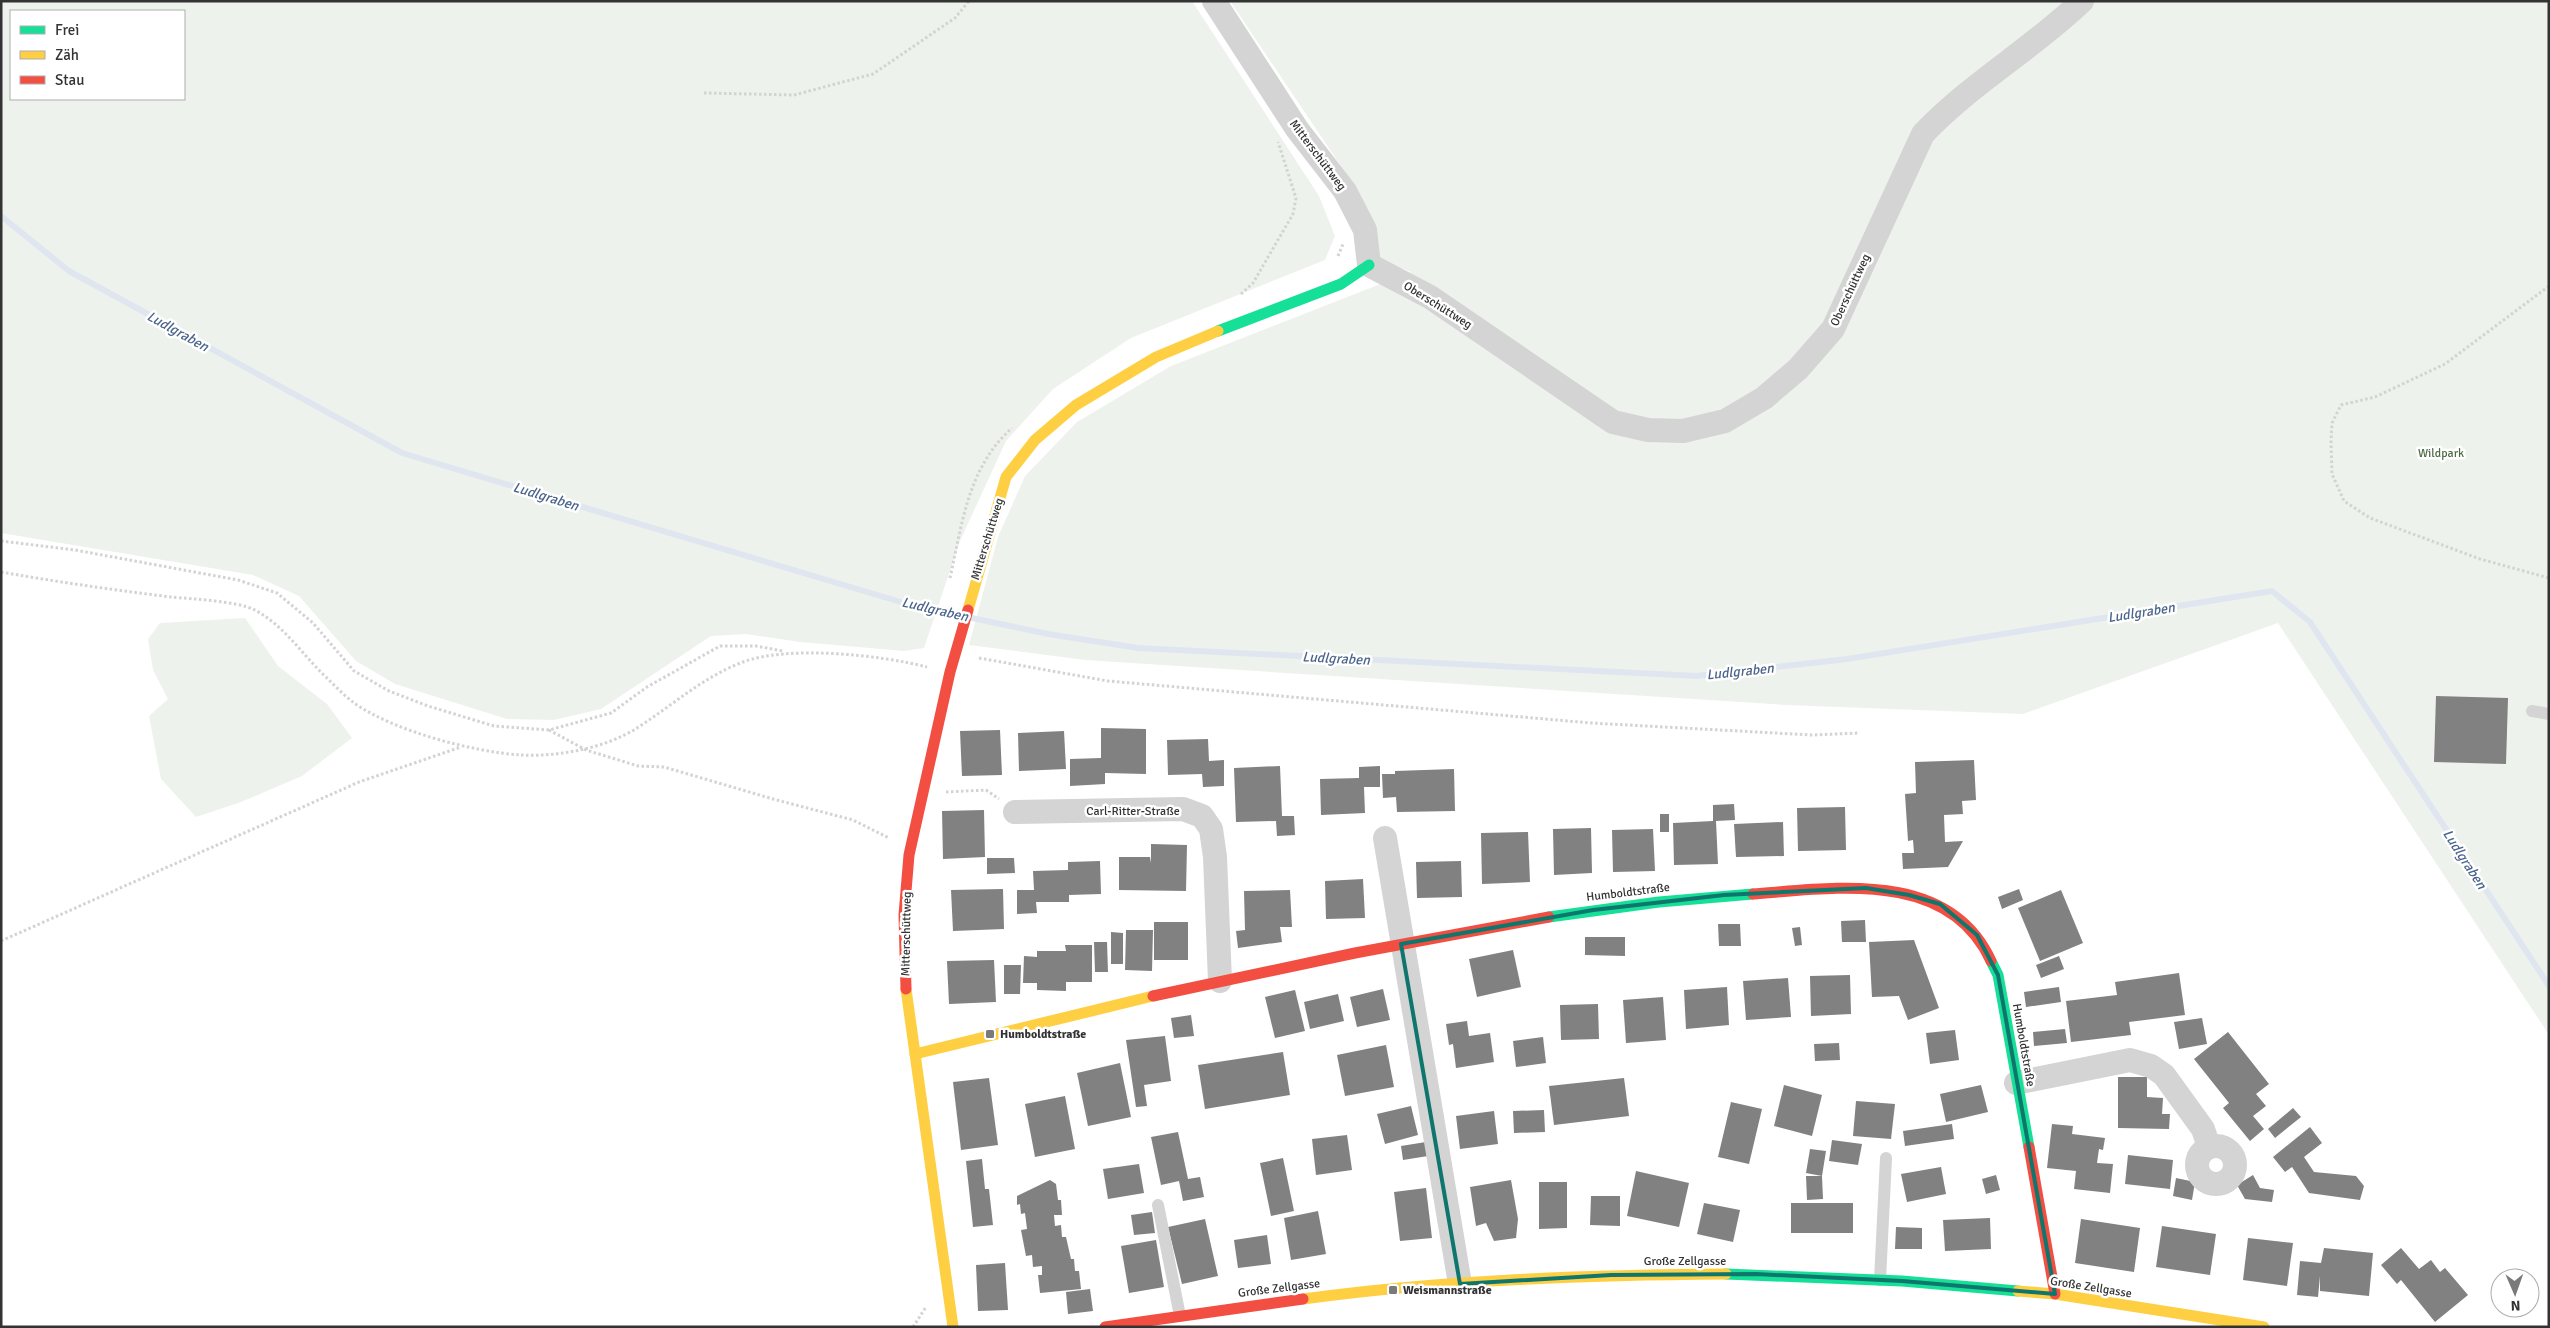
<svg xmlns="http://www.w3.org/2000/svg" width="2550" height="1328" font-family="Signika,sans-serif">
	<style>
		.green { fill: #eef2ec; fill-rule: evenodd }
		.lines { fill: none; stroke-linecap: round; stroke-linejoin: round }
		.stream { stroke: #e0e6f0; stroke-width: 6 }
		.building { fill: #818181 }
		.path { stroke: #d3d3d3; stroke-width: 3; stroke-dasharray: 2.5 2.5; stroke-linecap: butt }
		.lane { stroke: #d4d4d4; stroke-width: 12 }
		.street { stroke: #d4d4d4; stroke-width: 24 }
		.fast { stroke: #16e098; stroke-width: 11 }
		.slow { stroke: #ffcf43; stroke-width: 11 }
		.jam { stroke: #f24e42; stroke-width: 11 }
		.marked { fill: none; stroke: #0f766e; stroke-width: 4; stroke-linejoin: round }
		.poi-dot { fill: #7a7a7a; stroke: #fff; stroke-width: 2 }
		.labels { text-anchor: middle; stroke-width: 5; stroke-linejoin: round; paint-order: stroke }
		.street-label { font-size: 12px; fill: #333; stroke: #fff }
		.park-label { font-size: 12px; fill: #4e6a45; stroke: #fff }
		.poi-label { font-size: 12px; font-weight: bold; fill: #333; stroke: #fff; text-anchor: start }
		.water-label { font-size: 14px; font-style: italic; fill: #4a648c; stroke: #fff }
	</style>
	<rect width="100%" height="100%" fill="#fff"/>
	<g class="green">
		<path d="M1,1H1192L1319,196L1335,236L1325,260L1131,338L1053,389L1006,441L960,541L924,648L904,651L800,642L746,634L711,636L601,709L554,720L507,719L395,684L356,661L299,596L253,575L1,533ZM184,11V99H11V11Z"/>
		<path d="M1230,1H2549V707H2544L2549,720V1035L2278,623L2023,714L1786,705L1085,660L969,645L998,537L1025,476L1077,422L1171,366L1411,272L1380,260L1355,187Z"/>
		<path d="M245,618L278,666L327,704L352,738L302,776L241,802L196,817L161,779L149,716L168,699L153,670L148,639L160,623Z"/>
	</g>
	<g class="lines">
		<g class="stream">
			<path d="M1,216L69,271L402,453L904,603L960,615"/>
			<path d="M972,618L1048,634L1138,648L1697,676L1847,659L2272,591L2310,622L2549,986"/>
		</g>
	</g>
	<g class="building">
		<path d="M2436,696L2508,698L2506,764L2434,762Z"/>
		<path d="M1101,728L1146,729V774L1105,773V784L1070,786V759L1101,758Z"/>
		<path d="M1000,730L1002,775L962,776L960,731Z"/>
		<path d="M1064,731L1066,769L1019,771L1018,733Z"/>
		<path d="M1208,739L1209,761L1224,760V786L1203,787L1202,774L1168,775L1167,740Z"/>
		<path d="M1974,760L1976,800L1962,801L1963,814L1944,815L1945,842L1963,841L1948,867L1903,869L1902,853H1914L1913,840L1908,841L1905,794L1916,793L1915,762Z"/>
		<path d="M1280,766L1282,816H1294L1295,835L1277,836L1276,821L1236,822L1234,768Z"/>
		<path d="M1380,766V787H1364L1365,813L1321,815L1320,779L1359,778V767Z"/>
		<path d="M1454,769L1455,811L1397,812L1396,797L1383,798L1382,774H1395V771Z"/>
		<path d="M1734,804L1735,820L1716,821L1718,864L1674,865L1673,823L1713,821V805Z"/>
		<path d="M1845,807L1846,850L1798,851L1797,808Z"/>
		<path d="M984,810L985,857L943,859L942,811Z"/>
		<rect x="1660" y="814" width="9" height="18"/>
		<path d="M1783,822L1784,856L1736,857L1734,824Z"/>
		<path d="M1591,828L1592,873L1554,875L1553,829Z"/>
		<path d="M1653,829L1655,871L1613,872L1612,830Z"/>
		<path d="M1528,832L1530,882L1482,884L1481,833Z"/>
		<path d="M1151,844L1187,845L1186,891L1119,890V857H1150L1151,863Z"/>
		<path d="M987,858H1014L1015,873L987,874Z"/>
		<path d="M1100,861L1101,894L1069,895V902H1036L1037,913L1017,914V890H1034L1033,871L1068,870V862Z"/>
		<path d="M1461,861L1462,897L1417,898L1416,862Z"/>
		<path d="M1363,879L1365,918L1326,919L1325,881Z"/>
		<path d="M1003,889L1004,929L953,931L951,890Z"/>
		<path d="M2019,889L2023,900L2002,909L1998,897Z"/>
		<path d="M1290,890L1292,927H1280L1282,942L1238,948L1236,931L1245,930L1244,891Z"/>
		<path d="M2061,890L2083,943L2040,961L2018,908Z"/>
		<path d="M1865,920L1866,942H1842L1841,921Z"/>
		<rect x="1154" y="922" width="34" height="38"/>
		<path d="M1718,924H1740L1741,946H1719Z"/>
		<path d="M1800,927L1802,945L1795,946L1792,928Z"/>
		<path d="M1126,930H1153L1152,971L1125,970Z"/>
		<path d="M1111,932L1123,933V964H1111Z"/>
		<path d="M1585,937H1625V956L1585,955Z"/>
		<path d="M1914,940L1939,1008L1908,1020L1899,996L1872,997L1869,942Z"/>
		<path d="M1094,942H1107L1108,972H1095Z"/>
		<path d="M1065,945H1092V982H1066V991L1037,990V983H1023L1024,956L1037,957V951H1066Z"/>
		<path d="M1513,950L1521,987L1477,997L1469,959Z"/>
		<path d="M2059,956L2064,969L2041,978L2036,965Z"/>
		<path d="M994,960L996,1002L949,1004L947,961Z"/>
		<path d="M1004,965H1021L1020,994H1004Z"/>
		<path d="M2179,973L2185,1015L2129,1022L2131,1035L2071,1042L2066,1001L2117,995L2115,982Z"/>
		<path d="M1850,975L1851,1014L1811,1016L1810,976Z"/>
		<path d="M1788,978L1791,1017L1746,1020L1743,981Z"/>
		<path d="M1727,987L1729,1025L1686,1029L1684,990Z"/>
		<path d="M2059,987L2061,1002L2026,1007L2024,992Z"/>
		<path d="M1383,989L1390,1020L1357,1027L1350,997Z"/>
		<path d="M1295,990L1305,1031L1275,1038L1265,997Z"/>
		<path d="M1338,994L1344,1021L1310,1029L1304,1002Z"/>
		<path d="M1663,997L1666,1040L1626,1043L1623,1000Z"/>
		<path d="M1598,1004L1599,1039L1561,1040L1560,1005Z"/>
		<path d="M1191,1015L1194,1036L1174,1038L1171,1018Z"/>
		<path d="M2202,1018L2207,1044L2179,1049L2174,1022Z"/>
		<path d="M1467,1021L1469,1036L1490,1033L1494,1062L1456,1068L1453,1044L1449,1045L1446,1024Z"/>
		<path d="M2065,1029L2067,1043L2034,1046L2033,1032Z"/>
		<path d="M1955,1030L1959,1060L1930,1064L1926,1033Z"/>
		<path d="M2228,1032L2269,1084L2256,1094L2266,1106L2253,1116L2264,1129L2250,1141L2223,1108L2229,1103L2194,1059Z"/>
		<path d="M1165,1036L1171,1081L1144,1085L1147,1106L1136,1107L1126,1040Z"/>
		<path d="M1543,1037L1546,1063L1516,1067L1513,1041Z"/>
		<path d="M1839,1043L1840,1060L1815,1061L1814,1044Z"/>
		<path d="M1386,1045L1394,1087L1345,1096L1337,1055Z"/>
		<path d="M1283,1052L1290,1095L1205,1109L1198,1065Z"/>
		<path d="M1120,1063L1131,1117L1088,1126L1077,1073Z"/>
		<path d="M2118,1077H2147V1097L2163,1098L2162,1114H2170L2169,1129L2118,1128Z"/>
		<path d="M989,1078L998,1145L961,1150L953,1082Z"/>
		<path d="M1624,1078L1629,1116L1554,1125L1549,1086Z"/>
		<path d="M1784,1085L1822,1095L1812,1136L1774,1126Z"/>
		<path d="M1981,1085L1988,1112L1946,1122L1940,1094Z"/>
		<path d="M1065,1096L1075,1149L1035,1157L1025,1104Z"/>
		<path d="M1856,1101L1895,1104L1891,1139L1853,1136Z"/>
		<path d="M1731,1102L1762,1109L1749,1164L1718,1157Z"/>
		<path d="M1411,1106L1418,1135L1385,1144L1377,1114Z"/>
		<path d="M2293,1108L2301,1117L2275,1138L2268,1129Z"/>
		<path d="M1544,1110L1545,1132L1514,1133L1513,1111Z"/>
		<path d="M1494,1111L1498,1144L1460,1149L1456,1116Z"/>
		<path d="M1952,1124L1954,1139L1905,1146L1903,1131Z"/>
		<path d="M2052,1124L2073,1126L2072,1134L2105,1138L2103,1150L2099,1149L2097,1163L2113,1164L2110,1193L2074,1189L2076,1171L2047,1168Z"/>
		<path d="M2310,1127L2322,1143L2304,1157L2314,1172L2356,1176L2364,1186L2360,1200L2309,1193L2292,1167L2285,1172L2273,1157Z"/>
		<path d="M1178,1132L1188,1179L1200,1177L1204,1197L1183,1201L1179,1181L1161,1185L1151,1137Z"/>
		<path d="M1347,1135L1352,1170L1316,1175L1312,1139Z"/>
		<path d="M1832,1140L1862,1144L1858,1165L1829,1161Z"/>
		<path d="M1426,1142L1428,1156L1403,1160L1401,1146Z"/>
		<path d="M1810,1149L1826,1151L1822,1176L1823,1199L1807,1200L1806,1176H1822L1806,1173Z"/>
		<path d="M2128,1155L2173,1160L2170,1189L2125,1184Z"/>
		<path d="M1283,1158L1294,1211L1271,1216L1260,1163Z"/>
		<path d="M982,1159L985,1189H989L993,1225L973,1227L966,1161Z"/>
		<path d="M1139,1164L1144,1193L1108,1199L1103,1169Z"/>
		<path d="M1941,1167L1946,1194L1907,1202L1901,1174Z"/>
		<path d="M1636,1171L1689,1183L1679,1227L1627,1216Z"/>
		<path d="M1996,1175L2000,1190L1986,1194L1982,1179Z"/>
		<path d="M2253,1175L2260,1188L2274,1190L2272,1202L2245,1199L2237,1185Z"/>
		<path d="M2176,1178L2195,1182L2192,1200L2173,1196Z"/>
		<path d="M1050,1180L1056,1184L1058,1200H1061L1062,1215H1054L1055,1226L1061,1225L1062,1237H1066L1071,1259H1074L1075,1271H1079L1081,1289L1040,1293L1038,1275H1042V1266L1033,1267L1032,1255L1026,1256L1021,1230L1027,1229L1025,1213L1021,1214L1020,1204L1017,1205V1196Z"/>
		<path d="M1511,1180L1518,1219L1516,1238L1494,1241L1486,1223L1476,1226L1470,1187Z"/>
		<path d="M1539,1182H1567V1228L1539,1229Z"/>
		<path d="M1426,1188L1432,1238L1400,1241L1394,1192Z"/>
		<path d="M1591,1196H1620V1226L1590,1225Z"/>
		<path d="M1704,1203L1740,1210L1733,1242L1697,1234Z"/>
		<rect x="1791" y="1203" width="62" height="30"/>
		<path d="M1318,1211L1326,1254L1291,1260L1284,1218Z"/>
		<path d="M1152,1212L1155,1233L1134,1235L1131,1215Z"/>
		<path d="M1990,1218L1991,1249L1945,1251L1943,1220Z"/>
		<path d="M1205,1219L1218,1276L1182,1284L1168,1227Z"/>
		<path d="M2081,1219L2140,1228L2134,1272L2075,1263Z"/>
		<path d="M2162,1226L2216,1234L2210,1275L2156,1267Z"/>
		<path d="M1896,1227L1922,1228V1249H1895Z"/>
		<path d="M1267,1235L1271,1264L1238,1268L1234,1240Z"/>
		<path d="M2248,1238L2293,1243L2287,1286L2243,1280Z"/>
		<path d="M1156,1240L1164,1287L1129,1293L1121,1246Z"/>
		<path d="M2324,1248L2373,1253L2369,1296L2320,1291V1276L2318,1297L2297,1295L2300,1261L2321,1263Z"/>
		<path d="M2401,1248L2419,1269L2431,1260L2440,1272L2445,1268L2468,1295L2435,1322L2401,1280L2397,1284L2381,1265Z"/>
		<path d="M1005,1263L1008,1310L978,1311L976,1265Z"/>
		<path d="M1090,1289L1093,1311L1068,1314L1066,1292Z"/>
	</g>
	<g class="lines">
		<g class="path">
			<path d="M704,93L794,95L873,74L955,18L969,1"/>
			<path d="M1338,256L1343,244"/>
			<path d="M2549,286L2445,364L2375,397L2341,405L2332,423L2331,441L2332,474L2344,501L2370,518L2480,559L2549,578"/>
			<path d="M1241,294L1253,283L1293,214L1296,198L1278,142"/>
			<path d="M1,541L75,550L238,580L277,593L313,623L354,671L389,691L428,706L494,726L549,730L611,713L647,687L720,646H756L783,651"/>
			<path d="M1,572C58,582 114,590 171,597C192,599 237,601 255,610C286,627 303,656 328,679C336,687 345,696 354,703C394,731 473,752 521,755C558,757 606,748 637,728C673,705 703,677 743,662C788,645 881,655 927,667"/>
			<path d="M950,578C962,524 968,467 1012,428"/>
			<path d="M979,658L1108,681L1591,723L1812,735L1859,733"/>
			<path d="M549,730L586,750L638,766L664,767L773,799L853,820L889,838"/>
			<path d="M946,792L986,790L999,799"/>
			<path d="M1,941L359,782L461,747"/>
			<path d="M913,1327L926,1307"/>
		</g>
		<g class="lane">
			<path d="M2532,711L2549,714"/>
			<path d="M1158,1205L1180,1316"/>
			<path d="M1880,1280L1886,1158"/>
		</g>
		<g class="street">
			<path d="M1214,1L1297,129L1345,191L1365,230L1369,265L1430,297L1613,422L1648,430L1683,431L1725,421L1764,398L1798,369L1833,329L1923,134C1970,84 2032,49 2082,1"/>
			<path d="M1015,812L1183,809L1202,816L1211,829L1215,857L1220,981"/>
			<path d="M1385,838L1460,1284"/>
			<path d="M2016,1083L2130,1060L2151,1066L2164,1075L2203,1129L2209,1147"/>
			<circle cx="2216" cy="1165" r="19"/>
		</g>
		<g class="fast">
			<path d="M1218,331L1341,284L1369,265"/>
			<path d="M1549,917L1659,902L1753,894"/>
			<path d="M1991,961L1998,975L2029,1147"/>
			<path d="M1726,1274L1902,1281L2018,1291"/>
		</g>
		<g class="slow">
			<path d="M968,610L1006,477L1035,440L1076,405L1156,357L1218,331"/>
			<path d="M906,989L953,1327"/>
			<path d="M915,1054L1153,996"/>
			<path d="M2018,1291L2055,1294L2264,1327"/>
			<path d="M1303,1299C1443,1280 1585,1275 1726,1274"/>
		</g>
		<g class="jam">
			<path d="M1753,894C1835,888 1949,869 1991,961"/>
			<path d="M906,989L904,915L909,855L950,672L968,610"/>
			<path d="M1153,996L1355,953L1549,917"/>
			<path d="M2029,1147L2055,1294"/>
			<path d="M1105,1327L1303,1299"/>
		</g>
	</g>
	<path class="marked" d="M1866,888L1909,895L1940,904L1977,935L1998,975L2055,1294L1902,1281L1756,1274L1611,1275L1460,1284L1401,944L1593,910L1724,895Z"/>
	<g class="poi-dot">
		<rect x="985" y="1029" width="10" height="10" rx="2.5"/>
		<rect x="1388" y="1285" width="10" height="10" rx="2.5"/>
	</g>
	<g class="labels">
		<g class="street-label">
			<text transform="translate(1318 155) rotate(53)" y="4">Mitterschüttweg</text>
			<text transform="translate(1850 290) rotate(-65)" y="4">Oberschüttweg</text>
			<text transform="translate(1438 305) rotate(32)" y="4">Oberschüttweg</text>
			<text transform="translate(987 539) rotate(-73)" y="4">Mitterschüttweg</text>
			<text x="1133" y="815">Carl-Ritter-Straße</text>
			<text transform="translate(1628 892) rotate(-7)" y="4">Humboldtstraße</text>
			<text transform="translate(906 934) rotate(-89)" y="4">Mitterschüttweg</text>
			<text transform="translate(2024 1045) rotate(80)" y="4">Humboldtstraße</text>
			<text x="1685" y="1265">Große Zellgasse</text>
			<text transform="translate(2091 1287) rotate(9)" y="4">Große Zellgasse</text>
			<text transform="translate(1279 1288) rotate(-7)" y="4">Große Zellgasse</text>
		</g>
		<g class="park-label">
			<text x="2441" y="457">Wildpark</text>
		</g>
		<g class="poi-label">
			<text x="1000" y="1038">Humboldtstraße</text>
			<text x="1403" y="1294">Weismannstraße</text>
		</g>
		<g class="water-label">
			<text transform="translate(178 331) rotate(29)" y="5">Ludlgraben</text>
			<text transform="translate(546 496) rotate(17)" y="5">Ludlgraben</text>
			<text transform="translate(935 609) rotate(13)" y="5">Ludlgraben</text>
			<text transform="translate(2141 612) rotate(-9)" y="5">Ludlgraben</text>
			<text transform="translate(1336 658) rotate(3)" y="5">Ludlgraben</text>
			<text transform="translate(1740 671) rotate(-6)" y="5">Ludlgraben</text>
			<text transform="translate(2465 859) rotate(57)" y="5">Ludlgraben</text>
		</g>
	</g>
	<rect width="2550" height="1328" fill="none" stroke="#333333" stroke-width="5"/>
	<rect x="10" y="10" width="175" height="90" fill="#ffffff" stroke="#adadad"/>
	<rect x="20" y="26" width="25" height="8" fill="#16e098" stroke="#adadad"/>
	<text x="55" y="35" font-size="15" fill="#333333">Frei</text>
	<rect x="20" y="51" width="25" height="8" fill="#ffcf43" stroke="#adadad"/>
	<text x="55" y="60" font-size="15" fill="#333333">Zäh</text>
	<rect x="20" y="76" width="25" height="8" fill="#f24e42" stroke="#adadad"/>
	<text x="55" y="85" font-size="15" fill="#333333">Stau</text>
	<g transform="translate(2515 1293) rotate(178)"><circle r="24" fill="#ffffff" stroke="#adadad"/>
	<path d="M0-4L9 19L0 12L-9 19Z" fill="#7a7a7a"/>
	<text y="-8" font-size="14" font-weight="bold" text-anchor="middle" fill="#333333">N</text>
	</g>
</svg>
